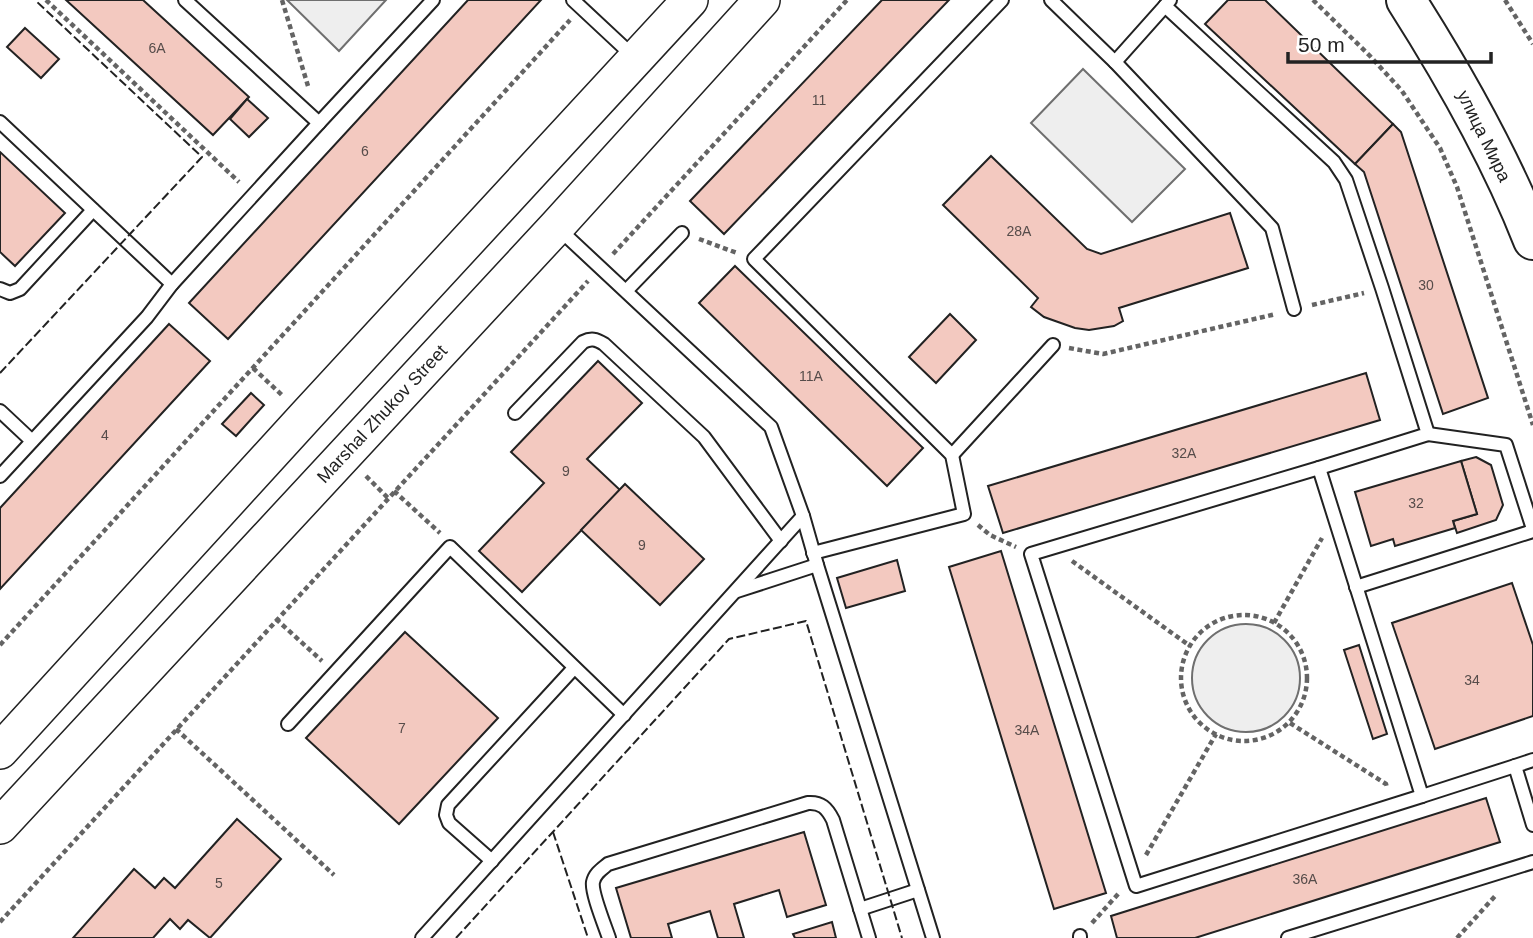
<svg xmlns="http://www.w3.org/2000/svg" width="1533" height="938" font-family="Arial,sans-serif">
	<style>
		.green { fill: #eee; stroke: #6f6f6f; stroke-width: 2 }
		.building { fill: #f3c9c0; stroke: #222; stroke-width: 2 }
		.lines { fill: none; stroke-linecap: round; stroke-linejoin: round }
		.lane-casing { stroke: #222; stroke-width: 16 }
		.secondary-casing { stroke: #222; stroke-width: 38 }
		.primary-casing { stroke: #222; stroke-width: 42 }
		.path { stroke: #646464; stroke-width: 4.5; stroke-dasharray: 5 3.5; stroke-linecap: butt }
		.lane { stroke: #fff; stroke-width: 12 }
		.secondary { stroke: #fff; stroke-width: 35 }
		.primary { stroke: #fff; stroke-width: 38 }
		.fence { stroke: #222; stroke-width: 2; stroke-dasharray: 9 3.5; stroke-linecap: butt }
		.labels { text-anchor: middle; stroke-width: 5; stroke-linejoin: round; paint-order: stroke }
		.number-label { font-size: 14px; fill: #564c4a }
		.street-label { font-size: 18px; fill: #222; stroke: #fff }
	</style>
	<rect width="100%" height="100%" fill="#fff"/>
	<g class="green">
		<path d="M287,0H386L339,51Z"/>
		<path d="M1083,69L1185,169L1132,222L1031,123Z"/>
		<circle cx="1246" cy="678" r="54"/>
	</g>
	<g class="building">
		<path d="M66,0H143L249,97L213,135Z"/>
		<path d="M468,0H541L228,339L189,303Z"/>
		<path d="M882,0H949L724,234L690,201Z"/>
		<path d="M1228,0H1265L1393,124L1355,164L1205,24Z"/>
		<path d="M25,28L59,59L41,78L7,47Z"/>
		<path d="M247,99L268,118L249,137L230,119Z"/>
		<path d="M1393,124L1401,132L1488,398L1443,414L1364,172L1355,164Z"/>
		<path d="M0,152L65,213L15,266L0,252Z"/>
		<path d="M991,156L1087,249L1101,254L1230,213L1248,268L1119,308L1123,321L1114,326L1089,330L1075,328L1044,317L1031,307L1038,298L943,205Z"/>
		<path d="M735,266L923,448L887,486L699,303Z"/>
		<path d="M950,314L976,340L936,383L909,357Z"/>
		<path d="M169,324L210,361L0,589V508Z"/>
		<path d="M598,361L642,403L587,459L620,490L522,592L479,551L544,483L511,452Z"/>
		<path d="M1366,373L1380,420L1003,533L988,486Z"/>
		<path d="M251,393L264,405L236,436L222,424Z"/>
		<path d="M1476,457L1491,465L1503,505L1496,520L1457,533L1453,521L1477,514L1461,461Z"/>
		<path d="M1461,461L1477,514L1453,521L1455,528L1395,546L1393,539L1371,546L1355,492Z"/>
		<path d="M625,484L704,559L660,605L581,530Z"/>
		<path d="M1001,551L1106,893L1054,909L949,567Z"/>
		<path d="M897,560L905,591L846,608L837,578Z"/>
		<path d="M1512,583L1533,645V716L1435,749L1392,623Z"/>
		<path d="M405,632L498,718L399,824L306,738Z"/>
		<path d="M1359,645L1387,734L1373,739L1344,650Z"/>
		<path d="M1486,798L1500,842L1195,938H1117L1111,916Z"/>
		<path d="M237,819L281,859L210,938L188,920L180,929L170,919L153,938H73L134,869L155,888L164,878L175,888Z"/>
		<path d="M804,832L826,905L787,917L779,890L734,904L744,938H718L710,911L668,924L672,938H631L616,888Z"/>
		<path d="M832,922L836,938H795L793,934Z"/>
	</g>
	<g class="lines">
		<g class="lane-casing">
			<g id="lane">
				<path d="M185,0L319,123L433,0"/>
				<path d="M573,0L633,56"/>
				<path d="M1051,0L1115,62L1165,6"/>
				<path d="M1170,0L1165,6L1334,162L1346,180L1382,288L1428,434L1319,468L1422,796L1515,766"/>
				<path d="M1115,62L1272,228L1294,309"/>
				<path d="M0,122L172,284"/>
				<path d="M559,229L771,427L803,516L817,565L933,938"/>
				<path d="M0,289L10,293L20,289L93,210"/>
				<path d="M627,290L682,233"/>
				<path d="M0,411L32,441"/>
				<path d="M515,413L583,342C591,338 596,339 604,344L704,437L781,541"/>
				<path d="M1428,434L1506,445L1533,529"/>
				<path d="M952,455L1053,345"/>
				<path d="M1319,468L1031,554L1136,886L1422,796"/>
				<path d="M0,476L147,317L172,284L319,123"/>
				<path d="M813,553L964,514L952,455L754,259L1002,0"/>
				<path d="M1356,587L1533,531"/>
				<path d="M737,591L817,565"/>
				<path d="M288,724L450,547L624,715"/>
				<path d="M1533,760L1515,766L1533,825"/>
				<path d="M492,861L449,823L446,815L448,805L574,668"/>
				<path d="M860,909L918,890"/>
				<path d="M422,938L803,516"/>
				<path d="M609,938C605,926 591,892 593,882C595,873 602,869 608,864L808,803C821,802 827,808 833,820L869,938"/>
				<path d="M1080,938V936"/>
				<path d="M1288,938L1533,862"/>
			</g>
		</g>
		<g class="secondary-casing">
			<g id="secondary">
				<path d="M0,751L305,417L690,0"/>
				<path d="M0,826L557,226L762,0"/>
			</g>
		</g>
		<g class="primary-casing">
			<path id="primary" d="M1406,0C1455,77 1500,156 1533,240"/>
		</g>
		<g class="path">
			<path d="M46,0L239,182"/>
			<path d="M282,0L308,86"/>
			<path d="M1313,0L1370,56L1402,91L1440,148L1457,187L1533,425"/>
			<path d="M1505,0L1533,44"/>
			<path d="M699,239L737,253"/>
			<path d="M613,254L847,0"/>
			<path d="M1312,305L1364,293"/>
			<path d="M1069,348L1103,354L1276,314"/>
			<path d="M253,368L284,397"/>
			<path d="M366,476L388,498"/>
			<path d="M394,491L440,533"/>
			<path d="M978,525L990,535L1016,547"/>
			<path d="M1072,561L1190,646"/>
			<circle cx="1244" cy="678" r="63"/>
			<path d="M276,619L322,661"/>
			<path d="M1274,623L1322,538"/>
			<path d="M0,645L570,20"/>
			<path d="M1290,723L1386,784L1387,788"/>
			<path d="M176,729L334,875"/>
			<path d="M1146,855L1216,734"/>
			<path d="M0,922L588,281"/>
			<path d="M1092,923L1119,893"/>
			<path d="M1457,938L1497,894"/>
		</g>
		<use href="#lane" class="lane"/>
		<use href="#secondary" class="secondary"/>
		<use href="#primary" class="primary"/>
		<g class="fence">
			<path d="M0,373L202,157L35,0"/>
			<path d="M553,832L588,938"/>
			<path d="M456,938L729,639L806,621L902,938"/>
		</g>
	</g>
	<g class="labels">
		<g class="number-label">
			<text x="157" y="53">6А</text>
			<text x="819" y="105">11</text>
			<text x="365" y="156">6</text>
			<text x="1019" y="236">28А</text>
			<text x="1426" y="290">30</text>
			<text x="811" y="381">11А</text>
			<text x="105" y="440">4</text>
			<text x="1184" y="458">32А</text>
			<text x="566" y="476">9</text>
			<text x="1416" y="508">32</text>
			<text x="642" y="550">9</text>
			<text x="1472" y="685">34</text>
			<text x="402" y="733">7</text>
			<text x="1027" y="735">34А</text>
			<text x="1305" y="884">36А</text>
			<text x="219" y="888">5</text>
		</g>
		<g class="street-label">
			<text transform="translate(1484 136) rotate(64)" y="6">улица Мира</text>
			<text transform="translate(382 414) rotate(-47)" y="6">Marshal Zhukov Street</text>
		</g>
	</g>
	<path d="M1288 52v10h203v-10" fill="none" stroke="#222222" stroke-width="3.5"/>
	<text x="1298" y="52" font-size="21" fill="#222222" stroke="#ffffff" stroke-width="5" paint-order="stroke">50 m</text>
</svg>
